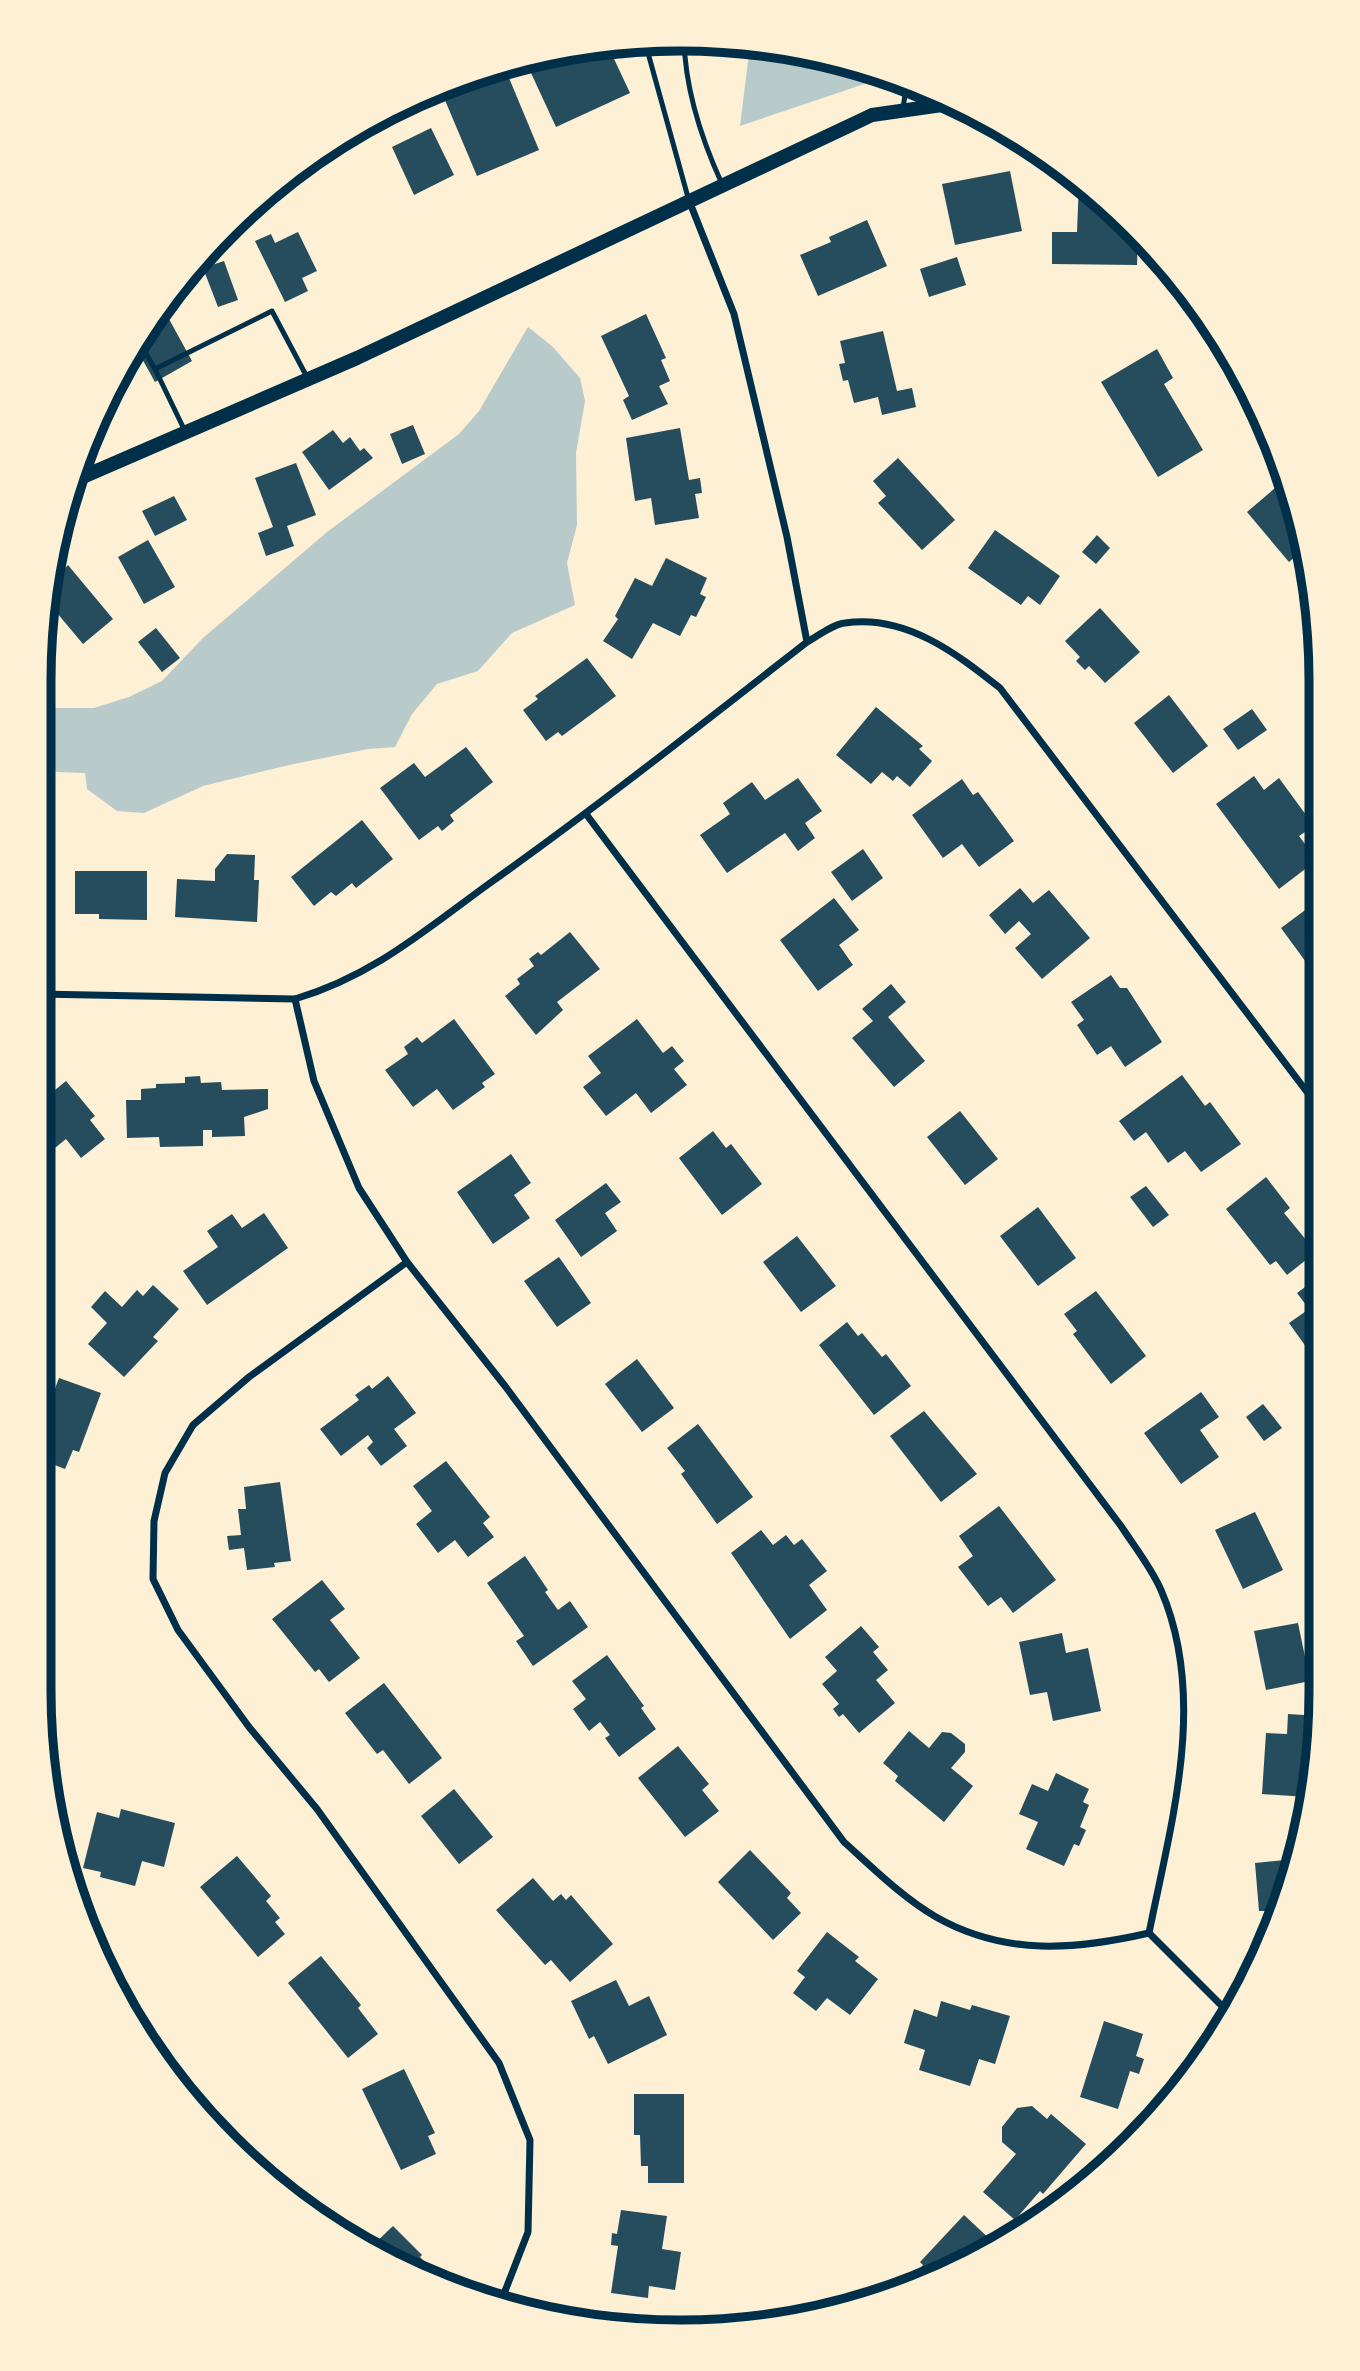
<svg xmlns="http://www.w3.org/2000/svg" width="1360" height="2371" font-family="Montserrat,sans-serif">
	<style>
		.green { fill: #b9caca }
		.building { fill: #264d5e }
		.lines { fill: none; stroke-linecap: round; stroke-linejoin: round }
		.service { stroke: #003049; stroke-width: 5 }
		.minor { stroke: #003049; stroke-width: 7 }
		.secondary { stroke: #003049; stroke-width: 14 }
		.rim { fill: none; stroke: #003049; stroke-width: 9 }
	</style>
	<rect width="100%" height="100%" fill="#fdf0d5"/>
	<g class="green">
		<path d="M750,45L805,51L888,76L740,126Z"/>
		<path d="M528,327L552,346L580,378L585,401L576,453L577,525L567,563L575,605L512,633L478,671L437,684L412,714L395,747L368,749L289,765L203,786L144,813L117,811L87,789L85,773L57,772L44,765L40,708H94L129,697L162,681L203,638L327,532L459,434L479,411Z"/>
	</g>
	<g class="building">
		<path d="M608,46L630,93L556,127L525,60L554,51Z"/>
		<path d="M504,66L539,150L477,176L439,86Z"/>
		<path d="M431,128L454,175L414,195L392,147Z"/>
		<path d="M1010,171L1022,231L955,245L942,184Z"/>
		<path d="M1079,182L1127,221V235H1138L1137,265L1052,264V232H1077Z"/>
		<path d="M246,210L251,220L233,229L230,223Z"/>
		<path d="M867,220L887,266L818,296L800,255L831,242L829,237Z"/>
		<path d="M298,232L317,271L302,278L308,291L285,302L255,241L271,234L275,243Z"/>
		<path d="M957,257L966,285L929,297L920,269Z"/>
		<path d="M224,261L238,300L218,307L203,268Z"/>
		<path d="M163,308L192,361L155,382L135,346L146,324Z"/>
		<path d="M646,314L666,358L661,360L670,381L659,386L668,404L632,420L623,400L629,396L601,336Z"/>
		<path d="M883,331L897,391L912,388L916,407L882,415L878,397L854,403L848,380L843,381L839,364L845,363L840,341Z"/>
		<path d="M1157,349L1173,378L1164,384L1203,450L1158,477L1101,382Z"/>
		<path d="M413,425L425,454L402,464L390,434Z"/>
		<path d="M680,428L689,480L700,478L702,493L695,494L699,518L655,525L651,498L635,501L626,438Z"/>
		<path d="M333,430L343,443L350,437L360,451L364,448L373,458L329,490L302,452Z"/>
		<path d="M898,458L955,520L922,550L878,503L886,496L873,481Z"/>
		<path d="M296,463L316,515L287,526L294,546L266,556L258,533L273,527L255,478Z"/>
		<path d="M1288,477L1303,550L1289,562L1247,512Z"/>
		<path d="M174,496L187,520L155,536L142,511Z"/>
		<path d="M995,530L1060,576L1040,605L1028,596L1021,605L968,568Z"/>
		<path d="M1097,535L1110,548L1096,564L1082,552Z"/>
		<path d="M148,540L175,587L144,604L118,557Z"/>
		<path d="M666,558L707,578L700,594L706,597L696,617L691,615L680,636L653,623L632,659L603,641L618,619L615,616L635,578L652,586Z"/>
		<path d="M57,559L65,568L68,565L113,619L83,644L47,601Z"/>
		<path d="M1100,608L1140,652L1105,683L1089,666L1085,670L1076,661L1080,657L1065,641Z"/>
		<path d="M156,628L180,658L162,672L138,642Z"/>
		<path d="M587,658L616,696L562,736L558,732L546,741L523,710L538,699L535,696Z"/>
		<path d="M1169,695L1208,746L1173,773L1134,723Z"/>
		<path d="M876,707L923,746L919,749L932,761L910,787L897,776L893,781L882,772L871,784L836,755Z"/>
		<path d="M1252,709L1267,730L1238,750L1223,729Z"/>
		<path d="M466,747L493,782L450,815L454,821L442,831L438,826L419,840L380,788L414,763L425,777Z"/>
		<path d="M1254,776L1264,790L1279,778L1314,826L1299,836L1317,860L1279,889L1216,804Z"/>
		<path d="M798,778L822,811L805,823L815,838L798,851L785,833L727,873L700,835L730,814L723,803L752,782L765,800Z"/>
		<path d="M962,779L973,795L978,792L1014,841L979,867L962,844L943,858L912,815Z"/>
		<path d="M362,820L393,859L356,888L352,883L336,896L331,892L314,906L291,877Z"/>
		<path d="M863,849L883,878L852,901L831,872Z"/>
		<path d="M227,854L255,855L254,880H259L257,922L175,917L177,879L215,881V869Z"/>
		<path d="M75,871H147V920L99,919V914H75Z"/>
		<path d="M1020,888L1033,903L1049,890L1090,938L1042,979L1015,948L1031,934L1019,921L1005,934L989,915Z"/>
		<path d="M834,898L859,930L839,945L853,965L818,991L780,940Z"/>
		<path d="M1320,899V968L1317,964L1311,969L1281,928Z"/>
		<path d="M570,932L600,969L557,1002L563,1010L536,1035L505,996L520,984L517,979L534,966L529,959L538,952L541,955Z"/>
		<path d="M1111,975L1120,988H1127L1162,1042L1125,1067L1111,1046L1097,1055L1077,1025L1084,1020L1071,1002Z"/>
		<path d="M891,984L906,1002L888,1017L925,1061L894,1087L852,1038L873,1021L862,1009Z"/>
		<path d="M454,1019L495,1074L482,1083L485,1087L453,1110L437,1089L413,1107L385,1070L408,1054L404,1047L417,1037L422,1043Z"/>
		<path d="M637,1019L663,1053L672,1046L684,1061L674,1069L687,1085L651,1113L636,1093L606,1116L583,1087L601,1073L588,1056Z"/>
		<path d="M1182,1075L1205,1106L1210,1102L1241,1144L1201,1172L1185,1151L1168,1163L1146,1132L1134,1141L1119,1121Z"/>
		<path d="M200,1076L201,1083L221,1082L222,1090L268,1089V1109L244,1117L245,1136L212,1137V1130H203V1146L160,1147L159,1137L127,1138L126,1100H141V1089L156,1088V1084L185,1083V1077Z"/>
		<path d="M66,1081L95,1116L90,1120L105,1139L81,1158L66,1139L45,1156L42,1153L39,1155V1103Z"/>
		<path d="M960,1111L998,1159L965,1185L927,1137Z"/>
		<path d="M713,1131L726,1148L731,1144L762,1184L722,1215L679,1158Z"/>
		<path d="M511,1154L531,1183L514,1195L530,1218L493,1244L457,1192Z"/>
		<path d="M1266,1177L1290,1208L1284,1213L1316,1252L1287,1275L1276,1261L1270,1265L1226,1209Z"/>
		<path d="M606,1183L621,1202L605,1213L617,1231L581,1257L555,1220Z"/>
		<path d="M1146,1186L1169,1215L1153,1227L1130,1197Z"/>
		<path d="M1038,1207L1076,1258L1038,1286L1000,1236Z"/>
		<path d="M264,1213L288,1248L207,1305L183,1271L218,1247L207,1231L232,1214L242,1228Z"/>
		<path d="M797,1236L836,1286L801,1312L763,1262Z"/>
		<path d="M559,1257L591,1303L557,1327L524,1281Z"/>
		<path d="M1320,1276V1343L1309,1351L1289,1323L1309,1309L1297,1293Z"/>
		<path d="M153,1285L179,1309L153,1337L158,1341L124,1377L88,1344L107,1323L91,1307L105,1291L122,1307L137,1290L143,1296Z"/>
		<path d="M1096,1291L1146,1356L1111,1384L1073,1334L1077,1331L1064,1314Z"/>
		<path d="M847,1322L858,1336L862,1333L882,1357L886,1354L911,1386L874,1415L819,1345Z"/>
		<path d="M637,1359L674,1408L642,1432L605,1384Z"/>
		<path d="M388,1376L416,1413L394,1429L407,1446L381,1466L367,1448L373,1442L368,1435L341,1456L320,1429L359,1400L355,1395L369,1385L372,1389Z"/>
		<path d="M59,1378L101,1393L79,1452L73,1450L65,1469L39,1459V1431Z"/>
		<path d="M1201,1392L1219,1417L1200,1430L1219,1457L1181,1484L1144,1433Z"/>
		<path d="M1263,1404L1282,1428L1264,1441L1246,1417Z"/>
		<path d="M924,1411L977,1474L941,1502L890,1436Z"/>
		<path d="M698,1424L753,1497L717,1524L681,1474L685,1471L667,1448Z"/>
		<path d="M446,1461L490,1517L483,1523L494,1537L468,1557L455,1540L438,1553L416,1524L432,1511L413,1486Z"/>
		<path d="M280,1482L291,1561L274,1563L275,1567L247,1570L244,1548L229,1550L227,1536L241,1535L238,1509H246L244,1487Z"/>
		<path d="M39,1499L55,1510L39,1534Z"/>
		<path d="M999,1506L1056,1580L1013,1613L1001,1597L988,1606L958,1567L973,1556L959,1536Z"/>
		<path d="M1255,1512L1283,1570L1243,1589L1215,1530Z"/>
		<path d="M761,1530L773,1545L786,1535L794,1545L802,1539L827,1571L809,1585L827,1610L790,1639L731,1553Z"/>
		<path d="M525,1556L548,1590L545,1592L558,1610L570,1601L588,1627L533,1666L516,1641L524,1636L487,1583Z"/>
		<path d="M322,1580L345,1609L330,1620L360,1658L329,1682L319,1669L315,1672L272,1619Z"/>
		<path d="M1298,1623L1310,1681L1266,1690L1254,1631Z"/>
		<path d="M861,1626L879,1647L873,1652L888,1670L876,1680L895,1703L859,1733L843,1714L839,1717L833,1709L839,1704L822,1684L837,1671L825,1657Z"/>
		<path d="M1062,1633L1066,1653L1088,1648L1101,1711L1053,1721L1047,1692L1030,1695L1019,1642Z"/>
		<path d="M607,1655L644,1706L641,1708L656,1729L619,1757L605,1738L610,1735L600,1722L589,1731L573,1709L586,1699L572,1681Z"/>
		<path d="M384,1683L442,1758L409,1784L383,1750L377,1754L345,1713Z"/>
		<path d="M1288,1714L1320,1716V1733L1307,1797L1262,1794L1266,1733L1287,1734Z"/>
		<path d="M909,1731L929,1748L942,1732L951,1733L965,1744V1752L951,1768L973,1786L944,1822L895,1781L898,1776L883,1763Z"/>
		<path d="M678,1746L709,1784L702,1790L719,1811L685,1837L638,1778Z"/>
		<path d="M1056,1773L1089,1789L1083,1802L1089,1805L1080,1827L1086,1830L1079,1846L1074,1844L1064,1866L1026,1849L1038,1822L1019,1814L1032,1784L1048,1791Z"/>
		<path d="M454,1789L493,1837L459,1864L421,1816Z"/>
		<path d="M121,1809L175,1823L164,1867L142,1861L135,1886L100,1877L101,1872L83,1868L97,1812L119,1818Z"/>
		<path d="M750,1850L791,1893L787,1898L801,1913L773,1940L718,1882Z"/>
		<path d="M237,1856L271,1896L266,1901L280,1918L275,1922L285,1934L258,1957L200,1887Z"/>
		<path d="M1295,1859L1287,1898L1267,1934L1265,1911H1259L1255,1863Z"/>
		<path d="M533,1878L553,1901L561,1894L566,1900L571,1895L613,1944L570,1982L551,1960L545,1965L496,1910Z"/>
		<path d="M827,1932L859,1957L855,1961L878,1979L850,2015L827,1998L816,2011L793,1993L805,1977L797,1971Z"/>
		<path d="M321,1956L361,2005L358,2008L378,2034L348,2058L288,1983Z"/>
		<path d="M616,1980L629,2006L649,1996L667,2035L608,2064L594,2036L589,2039L571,2001Z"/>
		<path d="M941,2001L970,2010L972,2005L1010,2016L995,2064L979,2059L970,2086L919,2070L925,2050L904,2043L914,2009L937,2017Z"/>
		<path d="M1104,2021L1143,2034L1136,2056L1144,2059L1139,2074L1130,2071L1118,2109L1080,2097Z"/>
		<path d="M404,2069L435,2133L428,2136L436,2154L401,2170L362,2089Z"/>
		<path d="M634,2094H684V2183H648V2166H641L640,2135H634Z"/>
		<path d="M1032,2106L1047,2119L1051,2114L1086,2144L1043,2194L1040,2191L1015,2220L983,2192L1016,2154L1002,2142V2127L1017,2108Z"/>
		<path d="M621,2210L667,2216L662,2249L681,2252L675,2290L649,2286L648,2298L611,2293L618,2246L611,2245L612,2233L617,2234Z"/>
		<path d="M964,2215L993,2242L919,2285L911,2278L923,2265L920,2262Z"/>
		<path d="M393,2226L422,2255L420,2257L424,2261L418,2267L372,2246Z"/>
	</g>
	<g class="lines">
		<g class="service">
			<path d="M684,39C685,90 701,138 722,184"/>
			<path d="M645,42L689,201"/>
			<path d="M648,52L684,40"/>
			<path d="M903,108L907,82"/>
			<path d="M138,340L155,369"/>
			<path d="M184,429L155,369L272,311L308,379"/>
		</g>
		<g class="minor">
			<path d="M807,642C818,636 833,624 845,623C905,614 956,653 1000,688L1320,1109"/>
			<path d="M586,814L1121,1526C1134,1546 1151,1567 1161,1590C1208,1699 1171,1823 1149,1933"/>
			<path d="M39,994L295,999C373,976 425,930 490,883C598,806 702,724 807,642L787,537L734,314L690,203"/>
			<path d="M295,999L314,1081L359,1188L407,1262L505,1386L844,1842C873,1868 902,1897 936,1917C1005,1956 1075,1950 1149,1933"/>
			<path d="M407,1262L249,1377L193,1425L165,1473L154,1521L153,1579L178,1630L249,1727L317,1809L499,2063L530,2140L528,2232L500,2304"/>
			<path d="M1149,1933L1230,2014"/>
		</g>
		<path class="secondary" d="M71,482L357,358L872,115L956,103"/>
	</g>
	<path d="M0 0H1360V2371H0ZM680 51H680A629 629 0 0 1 1309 680V1691A629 629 0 0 1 680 2320H680A629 629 0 0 1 51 1691V680A629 629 0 0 1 680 51Z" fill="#fdf0d5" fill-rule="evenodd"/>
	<path class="rim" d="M680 51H680A629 629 0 0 1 1309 680V1691A629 629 0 0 1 680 2320H680A629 629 0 0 1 51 1691V680A629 629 0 0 1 680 51Z"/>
</svg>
